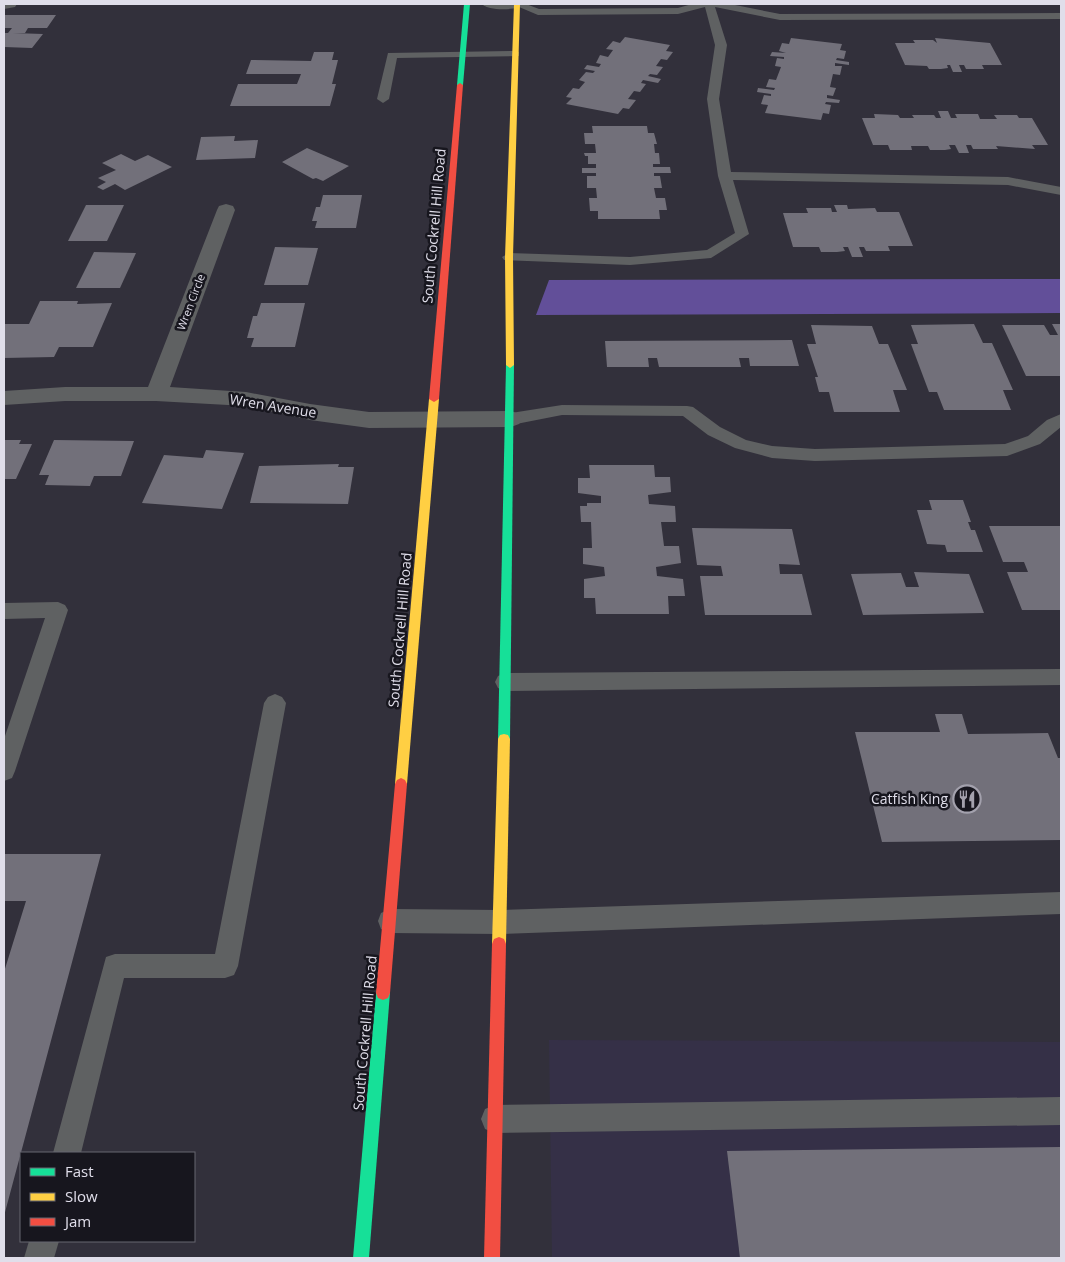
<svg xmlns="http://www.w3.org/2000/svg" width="1065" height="1262" font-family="'Open Sans',sans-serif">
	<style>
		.built { fill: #353047 }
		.forest { fill: #624f99 }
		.building { fill: #72707a }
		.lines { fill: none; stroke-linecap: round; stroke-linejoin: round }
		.lane { fill: #5f6162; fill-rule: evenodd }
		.street { fill: #5f6162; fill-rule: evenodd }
		.fast { fill: #16e098; fill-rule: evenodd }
		.slow { fill: #ffcf43; fill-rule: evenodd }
		.jam { fill: #f24e42; fill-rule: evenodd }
		.labels { text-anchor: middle; stroke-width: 5; stroke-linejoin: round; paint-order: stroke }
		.far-street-label { font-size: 11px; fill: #e0deea; stroke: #17161e }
		.street-label { font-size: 14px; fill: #e0deea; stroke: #17161e }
		.poi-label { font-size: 14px; fill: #e0deea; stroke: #17161e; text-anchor: end }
	</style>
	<rect width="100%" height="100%" fill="#32303b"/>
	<path class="built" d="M549,1040L1061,1042V1258H552Z"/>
	<path class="forest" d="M1061,279V313L536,315L549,280Z"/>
	<g class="building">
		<path d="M4,15H56L47,28H28L25,33H13L43,34L32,48L4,47V33H8L12,28H4Z"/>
		<path d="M625,37L670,45L666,51L673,52L667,60L661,59L656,66L663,67L657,75L650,74L648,76L661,79L658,83L643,80L641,83L646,84L640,92L634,91L628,99L636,100L629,109L623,108L618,114L566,104L572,98L566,97L573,88L579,89L585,82L579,80L586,72L593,73L595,71L584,69L587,65L599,67L601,64L596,63L600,55L608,57L613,50L606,49L613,41L620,43Z"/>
		<path d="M791,38L842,44L840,50L846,51L844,59L837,58L836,60L849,62V65L835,63V66H842L840,75L833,74L830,87L836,88L833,96L827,95V98L840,100L839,103L826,102L825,104L831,105L829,114L823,113L821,120L765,113L768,105L761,104L764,95L771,96V94L757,92L758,88L774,90L775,88L766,87L769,79L776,80L781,67L775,66L777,58L784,59V57L770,56L772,52L786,53L779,51L782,43L789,44Z"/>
		<path d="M935,38L990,43L1002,65H982L984,69H966L964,65H959L962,72H953L950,65H947L948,68L941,69H929L927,66L905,65L895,43H915L913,40H933L937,43Z"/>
		<path d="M314,52H334L332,60H338L332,84H336L330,106H230L238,84H297L301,74H246L251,60L311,61Z"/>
		<path d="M938,111H948L951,118H957L955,114H978L980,119H997L994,115H1017L1019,118H1032L1048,145H1032L1035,149L996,146L998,149H973L971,145H966L969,153H959L955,145H949L951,149L945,150H930L928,146H911L912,150H890L888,145H873L862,118H875L874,114L898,115L900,118H914L912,115H934L936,118H941Z"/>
		<path d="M592,126H647L648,133H654L657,144H654L655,153H659L660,164H653V167H670L671,173H654V176H660L662,188H654L656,198H665L667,210H659L660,219H598V211H590L589,198H597L596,188H587V176H596V173H582V168H596V164H588V156H585L584,153H596L595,144H585L584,133H593Z"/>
		<path d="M235,136L234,141L258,140L255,158L196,160L201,137Z"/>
		<path d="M307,148L349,166L323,181L316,178L313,179L282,162Z"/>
		<path d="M121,154L135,161L148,155L172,167L125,190L115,184L103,190L97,187L106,182L98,178L116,170L102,163Z"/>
		<path d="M323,195H362L356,228H315L317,221H312L316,207H320Z"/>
		<path d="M86,205H124L107,241H68Z"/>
		<path d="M834,205H847L848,209L875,208L877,212H899L913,246H888L890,251H866L864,247H859L863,257H852L848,247H843L845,251L837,252H821L819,247H793L783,213H808L806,208H831L832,212H837Z"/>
		<path d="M275,247L318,248L308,285H264Z"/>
		<path d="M94,252L136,253L120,288H76Z"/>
		<path d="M40,301H78L77,304L112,303L93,347H59L54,357L4,358V324H29Z"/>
		<path d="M261,303H305L295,347H251L254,338H247L253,316H257Z"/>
		<path d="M974,324L983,343H992L1013,390H1003L1011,410H944L937,392H929L911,344H918L911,325Z"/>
		<path d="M1052,324H1061V376H1026L1002,325H1044L1050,335H1058Z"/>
		<path d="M811,325L872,326L879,344H888L907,390H893L900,412H834L829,392H819L815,377H818L807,344H816Z"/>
		<path d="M792,340L799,366H750L749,358H739L741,367H659L657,358H648L649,367H607L605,341Z"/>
		<path d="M4,440H21L19,444H32L16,479H4Z"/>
		<path d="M54,440L134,441L121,476H94L90,486L45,485L49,475H39Z"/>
		<path d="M206,450L244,453L222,509L142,503L164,455L203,458Z"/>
		<path d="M339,464L338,467H354L348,504L250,503L259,466Z"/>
		<path d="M589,465H654L655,477H670L671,492L648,495L649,504L675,506L676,522H661L664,546H679L681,563L656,567L657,576L683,579L685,596H668L669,614H596L595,598H584V579L605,576L604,567L583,564V548H592L591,522H581L580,506H587V503H601V496L578,493V478H590Z"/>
		<path d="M929,500H963L971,522H968L971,530H975L983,552H947L945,545L927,544L917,510H932Z"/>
		<path d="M989,526H1061V610H1022L1007,572H1028L1024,562H1003Z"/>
		<path d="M692,528L792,529L800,565L779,564L780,574H802L812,615H705L700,576H723L721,566L697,565Z"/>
		<path d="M914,572L969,574L984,613L863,615L851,574L901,573L906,587H919Z"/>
		<path d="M935,714H962L968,734L1048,733L1058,758H1061V840L882,842L855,732H940Z"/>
		<path d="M4,854H101L4,1216V972L26,901H4Z"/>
		<path d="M1061,1147V1258H740L727,1151Z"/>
	</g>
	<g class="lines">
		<g class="lane">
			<path d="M512,4H526L539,9L678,8L692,4H730L780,14L1061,13V19L780,20L715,7L727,45L719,99L731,172L1008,177L1061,187V195L1008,185L733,180L749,234L711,258L630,265L504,260L502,257L509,253L630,257L707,250L735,233L718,176L707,99L715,45L705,7L678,14L538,15Z"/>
			<path d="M515,51L519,52V56L397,58L389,99L383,103L377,99L388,53Z"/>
			<path d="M562,405L687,406L693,407L720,427L746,440L772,446L815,449L1005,444L1028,436L1047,420L1061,414V427L1040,444L1007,456L815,461L772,458L735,448L708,435L683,416L562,415L511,425L505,423L503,419L505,415L511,413Z"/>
			<path d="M58,602L65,605L68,610L15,771L12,778L4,781V739L45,618L4,619V603Z"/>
			<path d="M1061,669V685L505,691L498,688L495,682L498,676L505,673Z"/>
			<path d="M275,694L282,697L286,703L238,966L234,975L225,978H124L81,1153H53L106,957L115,954H215L264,703L268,697Z"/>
			<path d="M1061,892V914L500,934L390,933L381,929L378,921L381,913L390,909L500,910Z"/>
			<path d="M1061,1097V1125L495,1133L485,1129L481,1119L485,1109L495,1105Z"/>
			<path d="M29,1241H59L54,1258H24Z"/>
		</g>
		<g class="street">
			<path d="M4,4H17L15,7L4,9Z"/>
			<path d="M482,4H524C518,11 488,11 482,4Z"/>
			<path d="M226,204L233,206L235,210L170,387L246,392L310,404L369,412L511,411L519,414L523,419L519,424L511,427L369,428L310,420L246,406L156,401H65L4,405V391L65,387H148L217,210L219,206Z"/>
		</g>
		<g class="fast">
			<path d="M464,4H470L463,85L460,87L457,85Z"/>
			<path d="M510,362L514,365L510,739L508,743L504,744L500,743L498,739L506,365Z"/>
			<path d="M383,986L388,988L390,993L369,1258H353L376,993L378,988Z"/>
		</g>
		<g class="slow">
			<path d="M514,4H520L513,257L514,365L510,368L506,365L505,257Z"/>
			<path d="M434,396L439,399L407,784L405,788L401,790L397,788L395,784L429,399Z"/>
			<path d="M504,734L508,735L510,739L506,944L504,949L499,951L494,949L492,944L498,739L500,735Z"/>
		</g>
		<g class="jam">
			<path d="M460,83L463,85L439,399L434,402L429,399L457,85Z"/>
			<path d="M401,778L405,780L407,784L390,993L388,998L383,1000L378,998L376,993L395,784L397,780Z"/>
			<path d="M499,937L504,939L506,944L500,1258H484L492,944L494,939Z"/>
		</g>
	</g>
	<defs>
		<g id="restaurant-ring" transform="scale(1.4375)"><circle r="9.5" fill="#17161e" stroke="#a3a1ad" stroke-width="1.5"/><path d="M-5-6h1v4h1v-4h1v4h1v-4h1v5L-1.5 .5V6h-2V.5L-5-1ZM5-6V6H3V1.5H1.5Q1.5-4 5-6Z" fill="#a3a1ad"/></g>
	</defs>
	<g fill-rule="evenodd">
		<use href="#restaurant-ring" x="967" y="799"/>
	</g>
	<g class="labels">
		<g class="far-street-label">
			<text transform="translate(191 302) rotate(-69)" y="4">Wren Circle</text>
		</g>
		<g class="street-label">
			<text transform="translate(434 226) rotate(-85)" y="5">South Cockrell Hill Road</text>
			<text transform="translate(273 406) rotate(9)" y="5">Wren Avenue</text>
			<text transform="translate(400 630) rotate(-85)" y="5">South Cockrell Hill Road</text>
			<text transform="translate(365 1033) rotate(-85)" y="5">South Cockrell Hill Road</text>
		</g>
		<g class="poi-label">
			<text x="948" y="804">Catfish King</text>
		</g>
	</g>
	<rect width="1065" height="1262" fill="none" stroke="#e0deea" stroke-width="10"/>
	<rect x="20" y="1152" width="175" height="90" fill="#17161e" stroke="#676670"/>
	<rect x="30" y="1168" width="25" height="8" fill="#16e098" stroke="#676670"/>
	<text x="65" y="1177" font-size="15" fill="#e0deea">Fast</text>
	<rect x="30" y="1193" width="25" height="8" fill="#ffcf43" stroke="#676670"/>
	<text x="65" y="1202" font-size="15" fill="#e0deea">Slow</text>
	<rect x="30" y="1218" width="25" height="8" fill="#f24e42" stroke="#676670"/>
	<text x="65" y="1227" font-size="15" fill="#e0deea">Jam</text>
</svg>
